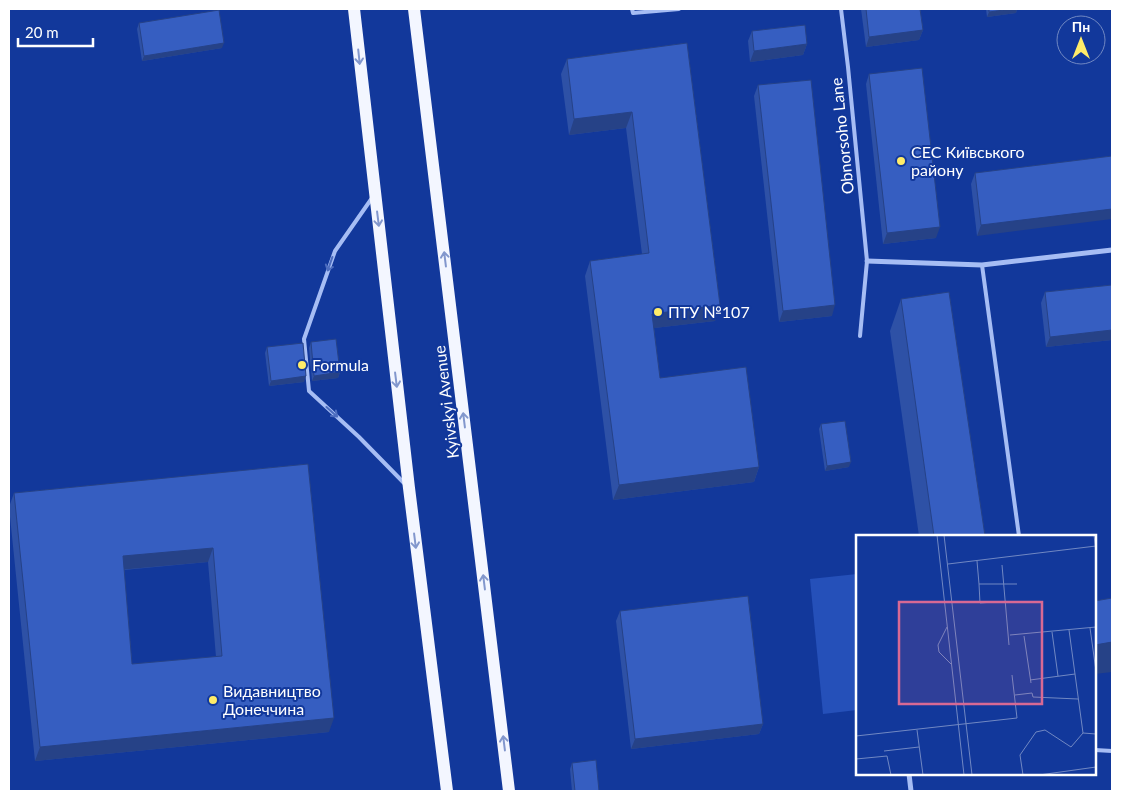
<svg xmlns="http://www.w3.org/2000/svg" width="1121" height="800" font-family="Lato,sans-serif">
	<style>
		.green { fill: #2550b9 }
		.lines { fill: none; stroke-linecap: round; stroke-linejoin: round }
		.service { stroke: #a6bdf4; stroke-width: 4 }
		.minor { stroke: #a6bdf4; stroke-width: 5 }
		.primary { stroke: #f3f6ff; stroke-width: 12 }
		.wall { fill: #2e51a6; fill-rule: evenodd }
		.shaded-wall { fill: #264287 }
		.building { fill: #365ec1; stroke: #264287; fill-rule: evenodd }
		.oneway { stroke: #8297cd }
		.oneway2 { stroke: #4d6dbf }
		.poi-dot { fill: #ffec69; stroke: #12389b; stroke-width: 2 }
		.labels { text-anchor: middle; stroke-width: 4; stroke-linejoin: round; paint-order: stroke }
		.street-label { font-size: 16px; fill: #fff; stroke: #12389b }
		.poi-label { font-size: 16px; fill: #fff; stroke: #12389b; text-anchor: start }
		.inset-road { fill: none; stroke: #7188c3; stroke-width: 1 }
		.view { fill: #d76994; fill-opacity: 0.15; stroke: #d76994; stroke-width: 2.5 }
		.inset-edge { fill: none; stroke: #fff; stroke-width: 2.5 }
	</style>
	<rect width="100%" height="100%" fill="#12389b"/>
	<path class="green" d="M857,574V710L823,714L810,579Z"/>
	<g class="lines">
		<g class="service">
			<path d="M632,9L633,13L679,9"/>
			<path d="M841,9L848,67L867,261L860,336"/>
			<path d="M372,198L335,251L304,339L309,391L359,437L404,483"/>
			<path d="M982,265L1019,536"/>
			<path d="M1095,750L1112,751"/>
		</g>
		<g class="minor">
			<path d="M867,261L982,265L1112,250"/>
			<path d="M909,774L911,791"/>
		</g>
		<g class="primary">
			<path d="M354,9L409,488L447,791"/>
			<path d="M414,9L509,791"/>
		</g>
	</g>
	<g class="wall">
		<path d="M861,9H920L923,30L919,40L866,47Z"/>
		<path d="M986,9H1017L1016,13L987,17Z"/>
		<path d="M139,23L222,48L142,61L137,29Z"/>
		<path d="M752,31L807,44L803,55L750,62L748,41Z"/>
		<path d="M687,43L720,305L715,321L654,328L660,378L759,467L754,482L613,500L585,276L590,261L642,254L626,128L569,135L561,74L567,59Z"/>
		<path d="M869,74L936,238L883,244L866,84Z"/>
		<path d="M758,85L832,316L779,322L754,96Z"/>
		<path d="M1112,156L977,236L971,184L975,173Z"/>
		<path d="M1112,285V340L1046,347L1041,303L1045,292Z"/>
		<path d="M901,299L985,536H919L890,331Z"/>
		<path d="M311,342L340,372L338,378L312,381L309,348Z"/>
		<path d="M267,347L304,382L269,386L265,353Z"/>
		<path d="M821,424L849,467L825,471L819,429Z"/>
		<path d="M308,464L329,732L35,761L9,507L14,493ZM208,562L216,657L132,664L124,570Z"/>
		<path d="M620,611L763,724L759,734L631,749L616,621Z"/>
		<path d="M572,763L599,791H572L570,769Z"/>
	</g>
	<g class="shaded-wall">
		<path d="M1011,9H1017L1016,13L987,17L989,12Z"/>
		<path d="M923,30L919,40L866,47L869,37Z"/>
		<path d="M224,43L222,48L142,61L144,56Z"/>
		<path d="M807,44L803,55L750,62L754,51Z"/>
		<path d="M632,112L626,128L569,135L574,119Z"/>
		<path d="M1112,209V219L977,236L981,225Z"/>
		<path d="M940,227L936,238L883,244L887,233Z"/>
		<path d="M720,305L715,321L646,329L652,314Z"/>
		<path d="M835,305L832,316L779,322L783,311Z"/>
		<path d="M1112,330V340L1046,347L1050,337Z"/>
		<path d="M340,372L338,378L312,381L314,376Z"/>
		<path d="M306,376L304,382L269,386L271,381Z"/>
		<path d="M851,462L849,467L825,471L827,466Z"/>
		<path d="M759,467L754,482L613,500L619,485Z"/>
		<path d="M213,548L208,562L118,570L123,556Z"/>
		<path d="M1112,642V672L1095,674V645Z"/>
		<path d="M334,718L329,732L35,761L40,747Z"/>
		<path d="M763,724L759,734L631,749L635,739Z"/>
	</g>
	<g class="building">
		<path d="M866,9H920L923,30L869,37Z"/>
		<path d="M989,9H1011L989,12Z"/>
		<path d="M219,10L224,43L144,56L139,23Z"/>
		<path d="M805,25L807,44L754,51L752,31Z"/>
		<path d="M687,43L720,305L652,314L660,378L746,367L759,467L619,485L590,261L649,253L632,112L574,119L567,59Z"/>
		<path d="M922,68L940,227L887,233L869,74Z"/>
		<path d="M811,80L835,305L783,311L758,85Z"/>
		<path d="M1112,156V209L981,225L975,173Z"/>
		<path d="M1112,285V330L1050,337L1045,292Z"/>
		<path d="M949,292L985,536H934L901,299Z"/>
		<path d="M336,339L340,372L314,376L311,342Z"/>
		<path d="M303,343L306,376L271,381L267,347Z"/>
		<path d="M845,421L851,462L827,466L821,424Z"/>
		<path d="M308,464L334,718L40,747L14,493ZM213,548L222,656L132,664L123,556Z"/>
		<path d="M748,596L763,724L635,739L620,611Z"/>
		<path d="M1112,598V642L1095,645V601Z"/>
		<path d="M596,760L599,791H575L572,763Z"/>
	</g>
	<defs><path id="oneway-shaft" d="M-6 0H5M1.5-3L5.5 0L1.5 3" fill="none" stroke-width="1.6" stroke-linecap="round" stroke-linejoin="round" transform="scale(1.25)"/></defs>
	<g class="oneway">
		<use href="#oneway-shaft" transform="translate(359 57) rotate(84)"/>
		<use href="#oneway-shaft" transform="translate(378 219) rotate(83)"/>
		<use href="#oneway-shaft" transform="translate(445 259) rotate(-97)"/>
		<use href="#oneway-shaft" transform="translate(396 380) rotate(83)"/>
		<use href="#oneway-shaft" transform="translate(464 420) rotate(-97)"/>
		<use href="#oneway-shaft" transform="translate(415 541) rotate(83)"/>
		<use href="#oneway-shaft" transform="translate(484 582) rotate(-97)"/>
		<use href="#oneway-shaft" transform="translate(504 743) rotate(-97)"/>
	</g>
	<g class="oneway2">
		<use href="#oneway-shaft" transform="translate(330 264) rotate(109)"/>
		<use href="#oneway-shaft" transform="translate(332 412) rotate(42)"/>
	</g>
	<g class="poi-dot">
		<circle cx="901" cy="161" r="5"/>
		<circle cx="658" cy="312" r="5"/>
		<circle cx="302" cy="365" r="5"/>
		<circle cx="213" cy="700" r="5"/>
	</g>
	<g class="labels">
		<g class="street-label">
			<text transform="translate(842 136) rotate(-96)" y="6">Obnorsoho Lane</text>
			<text transform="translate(446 402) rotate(-97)" y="6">Kyivskyi Avenue</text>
		</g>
		<g class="poi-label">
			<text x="911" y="158">СЕС Київського<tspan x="911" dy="18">району</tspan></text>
			<text x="668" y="318">ПТУ №107</text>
			<text x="312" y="371">Formula</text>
			<text x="223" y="697">Видавництво<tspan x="223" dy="18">Донеччина</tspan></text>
		</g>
	</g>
	<g transform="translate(856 535)">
		<rect width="240" height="240" fill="#12389b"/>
		<path class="inset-road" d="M81,0L108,240M88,0L116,240M238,0L240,18M121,26L123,49H161M92,29L240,11M146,30L153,110M123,49L124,68L138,67M91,92L82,110L83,117L95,129M234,93L240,136M213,95L227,198M196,97L202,141M154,100L240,92M168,101L175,148M174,145L219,139M159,160L176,158L177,162L222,164M61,195L67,240M0,201L161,183L156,140M28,216L63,212M0,224L31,221L35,240M167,240L164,220L180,197L189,195L215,212L227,198L240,199M183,240L240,232"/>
		<path class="view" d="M43,67H186V169H43Z"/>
		<rect width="240" height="240" class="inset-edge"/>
	</g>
	<rect width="1121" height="800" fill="none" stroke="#ffffff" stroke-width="20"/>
	<g transform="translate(1081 40)"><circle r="24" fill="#12389b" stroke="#7188c3"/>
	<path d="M0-4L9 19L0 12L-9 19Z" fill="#ffec69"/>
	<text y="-8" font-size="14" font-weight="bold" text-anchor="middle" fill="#ffffff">Пн</text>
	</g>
	<path d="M18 38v8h75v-8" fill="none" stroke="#ffffff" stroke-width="2.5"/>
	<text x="25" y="38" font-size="15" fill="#ffffff" stroke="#12389b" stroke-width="4" paint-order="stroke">20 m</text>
</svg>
